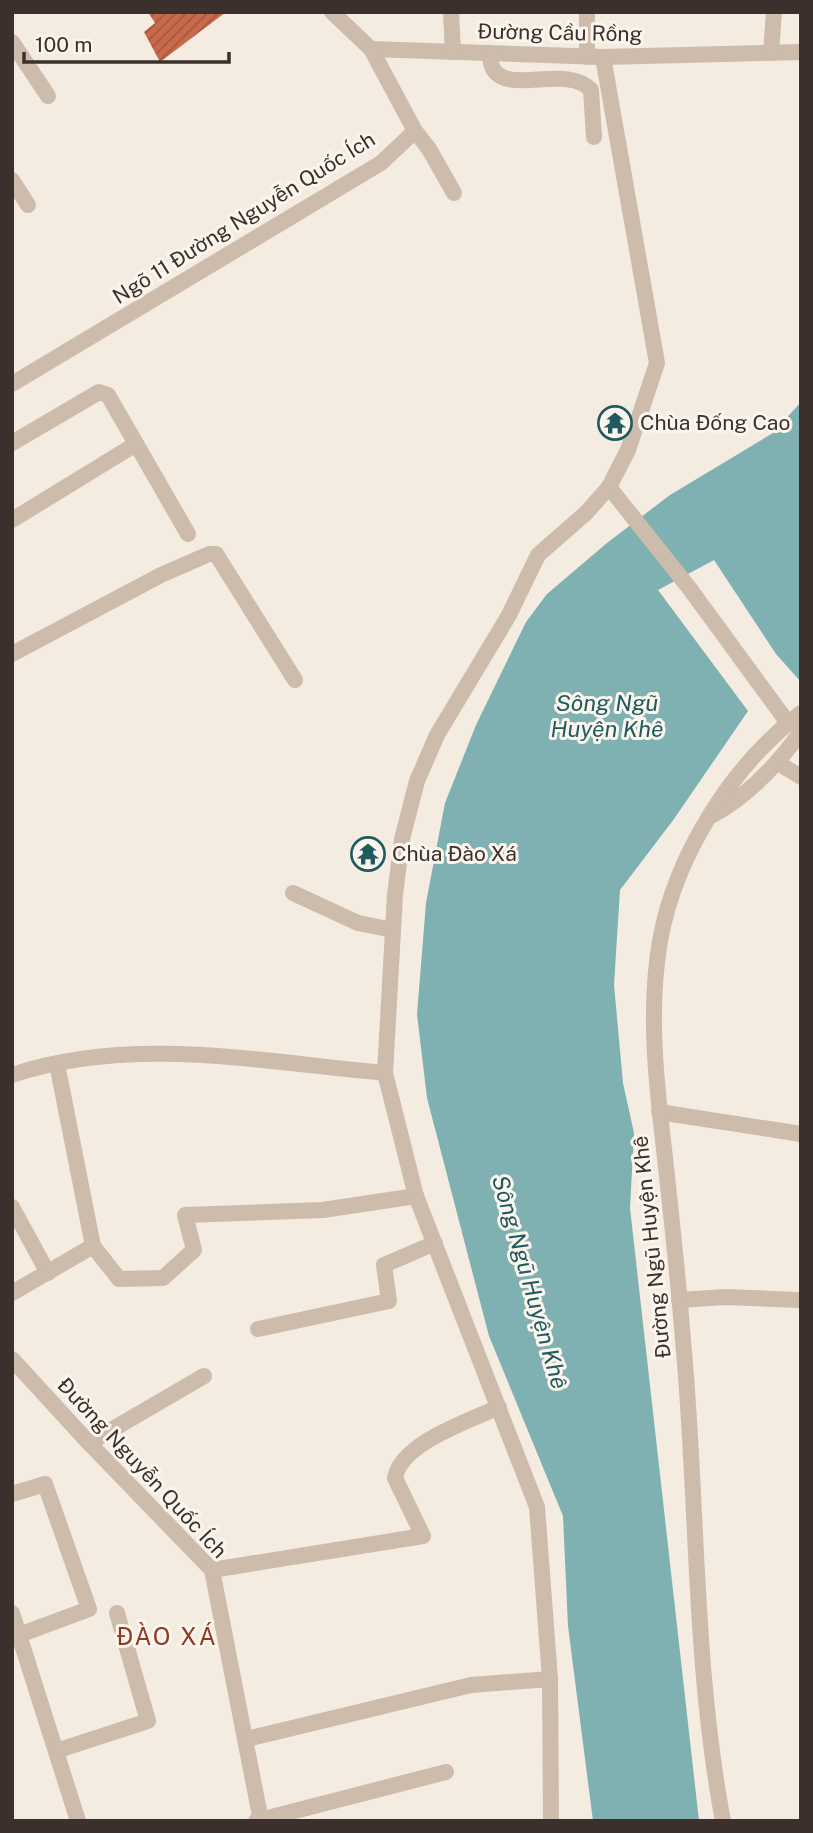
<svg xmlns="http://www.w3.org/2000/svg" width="813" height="1833" font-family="'Public Sans',sans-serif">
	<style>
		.water { fill: #7fb0b2 }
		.building { fill: url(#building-hatch) }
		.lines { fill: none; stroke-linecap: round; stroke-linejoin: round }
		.minor { stroke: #cdbbac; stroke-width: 16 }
		.labels { text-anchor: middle; stroke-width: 6; stroke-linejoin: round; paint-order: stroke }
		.street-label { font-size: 21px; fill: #3b302b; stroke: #fbf5ee }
		.poi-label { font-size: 21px; fill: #3b302b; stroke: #fbf5ee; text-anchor: start }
		.water-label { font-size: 23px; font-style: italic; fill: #1f5a5e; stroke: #fbf5ee }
		.quarter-label { font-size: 24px; letter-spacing: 2px; fill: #8c3b22; stroke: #fbf5ee }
	</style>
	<defs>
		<pattern id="building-hatch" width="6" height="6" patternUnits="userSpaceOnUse" patternTransform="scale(1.75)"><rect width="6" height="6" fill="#c8694b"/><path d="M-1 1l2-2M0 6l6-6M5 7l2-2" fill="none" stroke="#a4573f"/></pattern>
	</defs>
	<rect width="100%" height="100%" fill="#f4ebe1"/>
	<path class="water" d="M801,402V682L776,654L714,560L658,590L748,711L674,819L620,890L614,985L623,1083L634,1133L630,1208L699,1821H593L568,1626L563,1516L489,1336L427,1098L417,1014L426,903L445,803L476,725L526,622L547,594L607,543L670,495L773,433Z"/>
	<path class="building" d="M148,12H226L160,62L144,32L155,23Z"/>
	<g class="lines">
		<g class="minor">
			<path d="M332,12L371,49L603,57L801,52"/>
			<path d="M451,12L453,52"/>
			<path d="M12,42L48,96"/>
			<path d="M489,53C490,58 491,65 493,69C508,95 567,64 591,90L594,137"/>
			<path d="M771,53L774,12"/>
			<path d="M587,57V12"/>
			<path d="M415,131L429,149L454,193"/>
			<path d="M12,180L28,205"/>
			<path d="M12,384L381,163L415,131L371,49"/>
			<path d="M12,443L99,392L108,395L188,534"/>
			<path d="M609,487L690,589L788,723"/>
			<path d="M12,520L136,444"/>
			<path d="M12,654L161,575L209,554H216L295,680"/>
			<path d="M778,763L801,777"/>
			<path d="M711,816C747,797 777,765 801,732"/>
			<path d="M293,893L358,923L393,930"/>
			<path d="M57,1064L93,1246"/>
			<path d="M12,1075C132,1035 262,1062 385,1073"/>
			<path d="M659,1112L801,1134"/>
			<path d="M12,1207L48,1273"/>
			<path d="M12,1293L93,1246L119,1279L163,1278L194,1250L185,1215L323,1210L416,1196"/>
			<path d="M679,1300L726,1297L798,1300"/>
			<path d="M258,1329L389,1301L384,1265L435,1243"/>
			<path d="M12,1359L89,1443L212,1570L261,1821"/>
			<path d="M89,1443L204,1376"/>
			<path d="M12,1494L45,1484L89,1609L19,1635"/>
			<path d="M212,1570L423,1536L395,1478C401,1443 469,1421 499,1407"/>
			<path d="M12,1613L78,1821"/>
			<path d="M247,1739L471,1685L550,1679"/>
			<path d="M56,1751L148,1721L117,1613"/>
			<path d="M256,1821L446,1772"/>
			<path d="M551,1821L550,1679L537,1507L416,1196L385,1073L395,895L402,839L417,781L437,735L509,615L538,555L586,513L609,487L628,450L657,363L603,57"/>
			<path d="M723,1821C693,1663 698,1500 683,1340C678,1276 671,1212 664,1149C656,1080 648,1010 660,941C675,856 732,765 801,713"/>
		</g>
	</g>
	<defs>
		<g id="temple-ring" transform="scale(1.75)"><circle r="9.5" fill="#fbf5ee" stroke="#1f5a5e" stroke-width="1.5"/><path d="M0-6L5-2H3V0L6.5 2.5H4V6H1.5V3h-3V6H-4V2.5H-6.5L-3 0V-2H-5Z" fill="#1f5a5e"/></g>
	</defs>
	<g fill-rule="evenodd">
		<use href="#temple-ring" x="615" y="423"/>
		<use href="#temple-ring" x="368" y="854"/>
	</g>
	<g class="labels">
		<g class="street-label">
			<text transform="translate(560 33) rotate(1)" y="7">Đường Cầu Rồng</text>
			<text transform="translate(244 218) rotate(-32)" y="7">Ngõ 11 Đường Nguyễn Quốc Ích</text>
			<text transform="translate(652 1247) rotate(-96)" y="7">Đường Ngũ Huyện Khê</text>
			<text transform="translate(142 1468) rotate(47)" y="7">Đường Nguyễn Quốc Ích</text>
		</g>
		<g class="poi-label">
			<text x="640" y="430">Chùa Đống Cao</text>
			<text x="392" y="861">Chùa Đào Xá</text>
		</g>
		<g class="water-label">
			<text x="607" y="711">Sông Ngũ<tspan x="607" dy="26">Huyện Khê</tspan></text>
			<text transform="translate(530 1282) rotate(74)" y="8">Sông Ngũ Huyện Khê</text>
		</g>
		<g class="quarter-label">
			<text x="167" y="1645">ĐÀO XÁ</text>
		</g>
	</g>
	<rect width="813" height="1833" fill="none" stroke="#3b302b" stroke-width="28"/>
	<path d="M24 52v10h205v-10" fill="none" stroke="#3b302b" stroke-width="3.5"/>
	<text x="35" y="52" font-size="21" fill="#3b302b" stroke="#fbf5ee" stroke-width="5" paint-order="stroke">100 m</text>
</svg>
